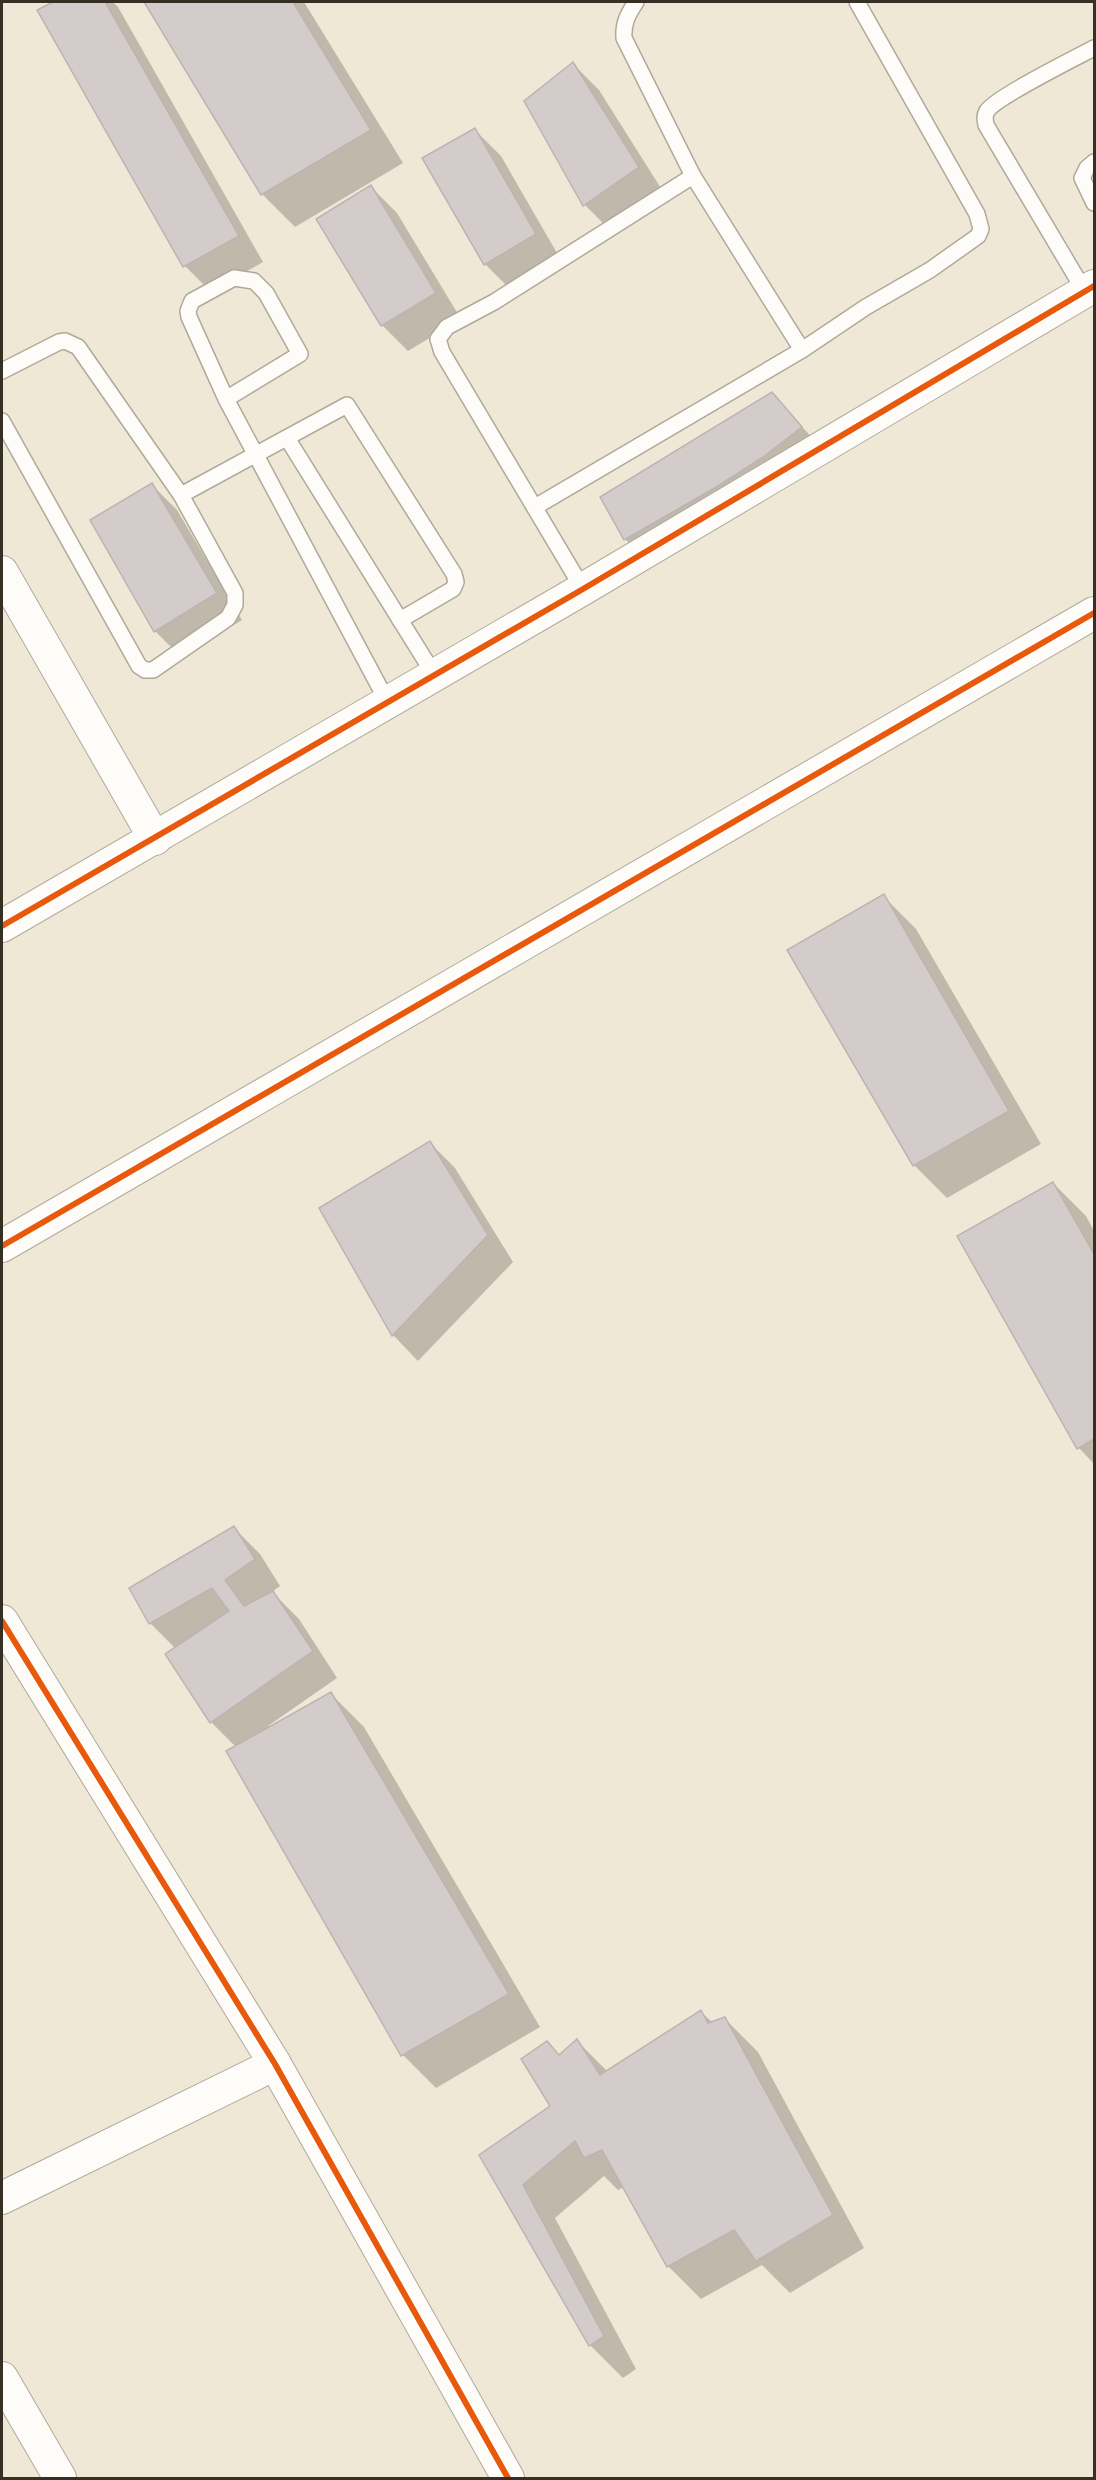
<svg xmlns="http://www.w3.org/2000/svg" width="1096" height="2480" font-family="'Noto Serif',serif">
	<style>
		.shadow { fill: #0003 }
		.building { fill: #d3ccca; stroke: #bbb4b2; stroke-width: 1.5 }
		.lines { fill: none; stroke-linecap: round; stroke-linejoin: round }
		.service-casing { stroke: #b0a99b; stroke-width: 18 }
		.minor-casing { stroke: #b0a99b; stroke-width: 34 }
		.service { stroke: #fdfcf9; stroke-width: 15 }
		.minor { stroke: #fdfcf9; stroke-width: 32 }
		.cycleway-casing { stroke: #fff; stroke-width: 10 }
		.cycleway { stroke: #e8590c; stroke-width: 6 }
	</style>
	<rect width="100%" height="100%" fill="#f0e8d6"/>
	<g class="shadow">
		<path d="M56,2H113L118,7L263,262L211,292L185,266L39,11Z"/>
		<path d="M146,2H304L403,163L295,227L262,194Z"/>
		<path d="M573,64L599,90L664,193L611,231L585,205Z"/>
		<path d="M475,130L501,156L561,260L511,290L485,264Z"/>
		<path d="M371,187L397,213L461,319L408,351L382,325Z"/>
		<path d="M772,394L827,454L651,565L625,539Z"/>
		<path d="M151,484L177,510L242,620L181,657L155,631L92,521Z"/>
		<path d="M883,896L916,929L1041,1144L947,1198L914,1165Z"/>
		<path d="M429,1142L455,1168L513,1262L418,1361L393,1335L321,1208Z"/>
		<path d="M1053,1183L1086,1216L1094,1231V1464L1079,1448Z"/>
		<path d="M234,1528L260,1554L280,1586L272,1592L299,1619L337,1678L268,1726L270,1728L331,1694L364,1727L540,2027L436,2088L403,2055L228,1751L236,1747L211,1722L176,1649L150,1623Z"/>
		<path d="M701,2012L713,2023L725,2019L758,2052L864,2248L790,2293L762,2265L701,2299L668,2266L624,2187L618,2190L604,2176L555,2218L636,2369L623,2378L590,2345L481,2156L552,2106L560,2056L577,2041L608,2072Z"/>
	</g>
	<g class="building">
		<path d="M53,2H105L239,236L183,267L37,10Z"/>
		<path d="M144,2H293L371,130L261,195Z"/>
		<path d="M573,62L639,167L583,206L524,101Z"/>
		<path d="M475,128L536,234L484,265L422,158Z"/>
		<path d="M371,185L436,293L381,326L316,219Z"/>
		<path d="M772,392L802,427L763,457L718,486L624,540L600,497Z"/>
		<path d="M152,483L217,593L154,632L90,520Z"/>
		<path d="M884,894L1009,1111L913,1166L787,950Z"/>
		<path d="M430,1141L488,1235L392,1336L319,1208Z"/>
		<path d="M1053,1182L1094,1254V1439L1077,1449L957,1236Z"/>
		<path d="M234,1526L255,1559L225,1580L244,1606L273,1591L313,1651L210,1723L165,1654L229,1611L212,1588L149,1624L129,1588Z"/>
		<path d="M331,1692L509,1994L401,2056L226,1751Z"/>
		<path d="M701,2010L708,2023L725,2017L833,2215L756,2261L734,2230L667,2267L602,2150L584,2158L575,2141L523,2185L604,2336L589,2346L479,2155L550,2106L521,2059L547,2041L559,2055L577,2039L600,2075Z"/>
	</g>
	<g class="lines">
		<g class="service-casing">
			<g id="service">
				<path d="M636,2C628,14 623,23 624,38L693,176L802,350"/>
				<path d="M1094,162L1087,168L1082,178L1094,203"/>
				<path d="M1085,292L986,125C985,120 984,116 987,111C995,98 1075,58 1094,48"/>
				<path d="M2,371L59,342L65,341L78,347L181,495"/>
				<path d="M226,399L300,354L266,293L254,281L234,278L192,301L188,311L189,317L226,399L388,703"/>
				<path d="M2,421L139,666L145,670H153L228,618L235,605V593L181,495L347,405L454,574L456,582L453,589L400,620"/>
				<path d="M287,438L435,676"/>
				<path d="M535,507L802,350L866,307L930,270L978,236L981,229L977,214L857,2"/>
				<path d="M583,589L442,352L438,339L447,327L494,302L693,176"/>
			</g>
		</g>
		<g class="minor-casing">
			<g id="minor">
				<path d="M2,572L155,839"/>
				<path d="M2,926L583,589L1094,286"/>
				<path d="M2,1246L1094,613"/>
				<path d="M2,1621L275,2064L508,2478"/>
				<path d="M2,2198L275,2064"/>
				<path d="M2,2378L60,2478"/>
			</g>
		</g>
		<use href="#service" class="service"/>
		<use href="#minor" class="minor"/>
		<g class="cycleway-casing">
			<g id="cycleway">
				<path d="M2,926L583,589L1094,286"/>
				<path d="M2,1246L1094,613"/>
				<path d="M2,1621L275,2064L508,2478"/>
			</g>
		</g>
		<use href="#cycleway" class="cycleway"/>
	</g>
	<rect width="1096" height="2480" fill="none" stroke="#353023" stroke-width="6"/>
</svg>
